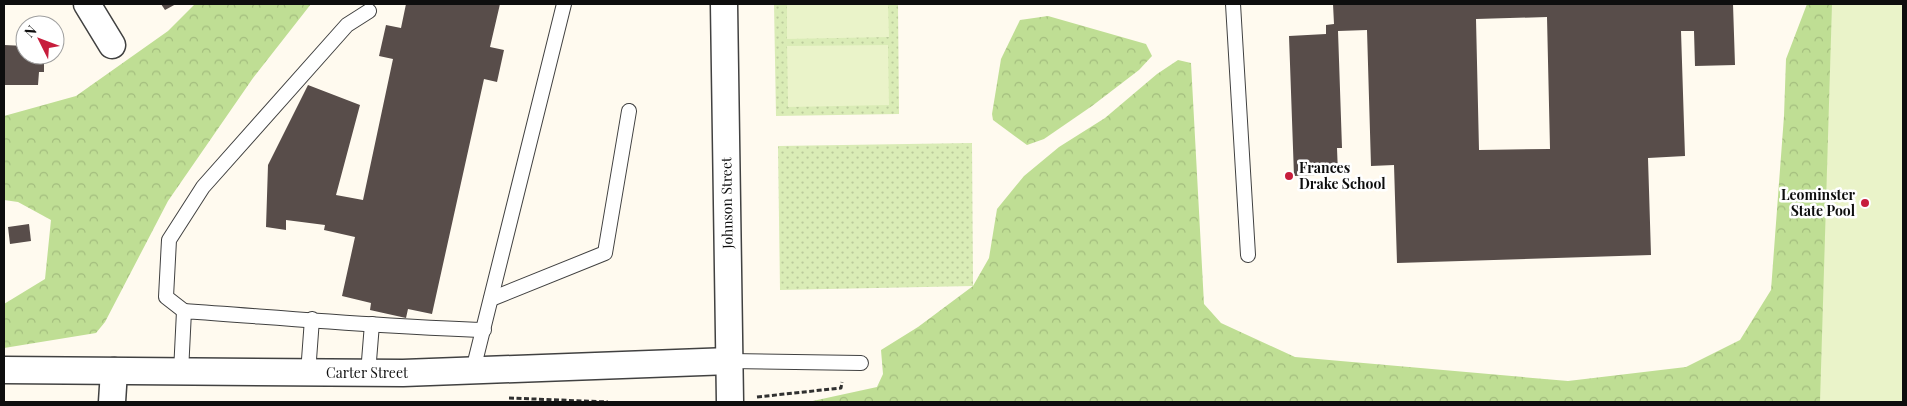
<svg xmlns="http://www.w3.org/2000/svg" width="1907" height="406" font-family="'Playfair Display',serif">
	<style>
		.grass { fill: url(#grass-dots) }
		.forest { fill: url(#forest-crowns) }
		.pitch { fill: #eaf3c9 }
		.building { fill: #584d4a; fill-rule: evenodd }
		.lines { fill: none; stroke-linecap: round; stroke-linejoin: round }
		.service-casing { stroke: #414141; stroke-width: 16 }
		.minor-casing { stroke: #414141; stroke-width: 29 }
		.path { stroke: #303030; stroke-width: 3; stroke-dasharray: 5 2.5; stroke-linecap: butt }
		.service { stroke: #fff; stroke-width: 14 }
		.minor { stroke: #fff; stroke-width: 26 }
		.poi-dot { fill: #c71d3c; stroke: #fff; stroke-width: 2 }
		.labels { text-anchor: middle; stroke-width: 5; stroke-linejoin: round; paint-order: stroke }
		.poi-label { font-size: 14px; font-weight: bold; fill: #0e0e0e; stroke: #fff; text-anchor: start }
		.street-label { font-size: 14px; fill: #0e0e0e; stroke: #fff }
	</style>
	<defs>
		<pattern id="grass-dots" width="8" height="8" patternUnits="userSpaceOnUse" patternTransform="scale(1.25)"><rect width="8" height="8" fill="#daecb6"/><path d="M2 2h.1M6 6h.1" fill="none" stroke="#bac99b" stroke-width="1.8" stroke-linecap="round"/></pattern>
		<pattern id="forest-crowns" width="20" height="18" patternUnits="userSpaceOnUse" patternTransform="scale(1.25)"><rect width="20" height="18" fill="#bfde94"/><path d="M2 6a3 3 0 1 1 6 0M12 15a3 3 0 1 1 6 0" fill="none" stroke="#a3bd7e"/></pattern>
	</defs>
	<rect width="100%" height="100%" fill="#fffaef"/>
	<g class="grass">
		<path d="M774,4H898L899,114L776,116Z"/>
		<path d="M972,143L973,286L780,290L778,146Z"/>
	</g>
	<g class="forest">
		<path d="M195,4H311L253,78L168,201L105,322L96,333L4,348V304L45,279L51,220L18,202L4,200V116L76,96L168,31Z"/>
		<path d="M1807,4H1903V402H808L877,387L883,374L881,350L918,327L973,286L989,258L997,209L1024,176L1059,147L1105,118L1157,74L1178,60L1191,63L1204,304L1221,323L1295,357L1568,381L1686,367L1740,340L1771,290L1784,116L1786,59Z"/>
		<path d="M1048,16L1146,44L1152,56L1139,70L1092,106L1044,139L1027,145L993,120L992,114L1001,59L1020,20Z"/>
	</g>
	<g class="pitch">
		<path d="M787,4H888L889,37L787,39Z"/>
		<path d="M1832,4H1903V402H1820Z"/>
		<path d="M888,45L889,105L788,107L787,46Z"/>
	</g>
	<g class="building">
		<path d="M161,4H176L165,10Z"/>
		<path d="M406,4H500L490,47L504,50L497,82L484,79L432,314L408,309L406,318L370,310L371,303L342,296L355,237L324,230L325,225L286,220V230L266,227L268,165L308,85L360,105L336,195L363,200L393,59L379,56L386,25L401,28Z"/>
		<path d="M1333,4H1733L1735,65L1695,66L1694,31H1681L1685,156L1648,158L1651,255L1397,263L1394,165L1371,166L1367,30L1338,31L1342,148H1337L1338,174L1294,176L1289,36L1326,34V25L1334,24ZM1547,17L1550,149L1479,150L1476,19Z"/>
		<path d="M4,45L25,46V55H38V63H44V72H39L38,85H4Z"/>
		<path d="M29,224L31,241L10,244L8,227Z"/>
	</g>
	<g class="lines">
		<g class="service-casing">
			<g id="service">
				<path d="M1233,4L1248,255"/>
				<path d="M491,299L605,253L629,111"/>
				<path d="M184,311L166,297L169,240L203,187L347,25L369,11"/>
				<path d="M730,361L861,363"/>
				<path d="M473,370L564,4"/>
				<path d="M181,372L184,311C284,318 384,327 484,330"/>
				<path d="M308,373L312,319"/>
				<path d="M368,373L372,324"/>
			</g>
		</g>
		<g class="minor-casing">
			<g id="minor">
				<path d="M87,4L112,45"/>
				<path d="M724,4L730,402"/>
				<path d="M4,370L403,373L730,361"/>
				<path d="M112,402L114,371"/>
			</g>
		</g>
		<g class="path">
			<path d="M757,397L841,388L842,382"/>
			<path d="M509,398L608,402"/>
		</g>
		<use href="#service" class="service"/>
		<use href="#minor" class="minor"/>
	</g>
	<g class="poi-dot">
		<circle cx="1289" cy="176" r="5"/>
		<circle cx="1865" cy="203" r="5"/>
	</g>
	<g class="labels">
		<g class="poi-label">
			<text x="1299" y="173">Frances<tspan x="1299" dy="16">Drake School</tspan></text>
			<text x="1855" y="200" text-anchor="end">Leominster<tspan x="1855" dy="16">State Pool</tspan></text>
		</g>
		<g class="street-label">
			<text transform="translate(727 203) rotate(-91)" y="5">Johnson Street</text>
			<text x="367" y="378">Carter Street</text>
		</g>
	</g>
	<rect width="1907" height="406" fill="none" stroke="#0e0e0e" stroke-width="10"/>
	<g transform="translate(40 40) rotate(312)"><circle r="24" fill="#ffffff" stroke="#9f9f9f"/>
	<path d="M0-4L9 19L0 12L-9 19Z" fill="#c71d3c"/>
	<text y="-8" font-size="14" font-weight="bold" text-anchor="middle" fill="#0e0e0e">N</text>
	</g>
</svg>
